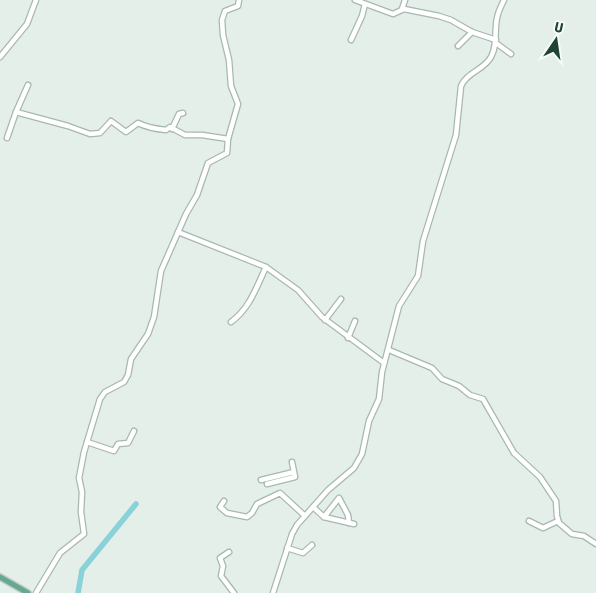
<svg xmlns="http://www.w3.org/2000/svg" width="596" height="593" font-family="'Asap Condensed',sans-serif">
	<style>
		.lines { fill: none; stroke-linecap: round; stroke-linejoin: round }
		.river { stroke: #88d2d8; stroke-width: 5.5 }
		.minor-casing { stroke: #a7b8b1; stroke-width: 7 }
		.major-casing { stroke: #c1cac7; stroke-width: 8 }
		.minor { stroke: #fff; stroke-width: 4.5 }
		.major { stroke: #65a892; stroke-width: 5 }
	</style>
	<rect width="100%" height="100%" fill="#e5efea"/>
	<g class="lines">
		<path class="river" d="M78,593L82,570L136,504"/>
		<g class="minor-casing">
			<g id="minor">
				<path d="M355,0L393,14L404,9L439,16L451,20L472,32L496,40"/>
				<path d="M402,9L405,0"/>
				<path d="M351,40L362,16L365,4"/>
				<path d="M496,43L511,54"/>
				<path d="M458,46L472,32"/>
				<path d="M0,57L27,24L36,0"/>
				<path d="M28,85L16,112L68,126L90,134L100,133L111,121L126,132L138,123C148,128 156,129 166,130L170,127L185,135H202L228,139"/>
				<path d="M172,129L179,114L183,113"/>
				<path d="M7,138L16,112"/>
				<path d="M178,232L266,267L298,290L322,317L384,363"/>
				<path d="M325,320L341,299"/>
				<path d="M231,322C250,308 256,288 266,267"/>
				<path d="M348,338L355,321"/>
				<path d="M389,350L432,368L442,379L459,386L470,395L483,399L514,453L540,477L556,501L557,516L559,523L572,534L584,536L596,544"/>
				<path d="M87,442L114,451L118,444L128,443L134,431"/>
				<path d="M261,480L294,472"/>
				<path d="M267,484L295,477L292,462"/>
				<path d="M224,501L220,507L227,513L247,517L252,513L257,504L280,493L305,516"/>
				<path d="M313,507L324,517L354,524"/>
				<path d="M324,517L339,498L348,515L349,523"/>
				<path d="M529,521L543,528L558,521"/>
				<path d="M287,548L303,553L312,545"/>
				<path d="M229,552L220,558L223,566L221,576L234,593"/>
				<path d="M36,593L60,553L84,534L81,512L82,492L79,478L84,452L100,399L105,392L124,382L128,375L131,359L148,334L154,317L161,271L186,214L197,195L208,163L227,153L228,139L238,104L231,86L229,60L223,35L222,20L225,11L238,6L239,0"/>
				<path d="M273,593L292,534L297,525L328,490L354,468L362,454L369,421L379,399L382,372L399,306L418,276L423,241L456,135L461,86C467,72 484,70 491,57C498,44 494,32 497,18C498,12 501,6 504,0"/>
			</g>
		</g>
		<g class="major-casing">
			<path id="major" d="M0,577L28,593"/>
		</g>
		<use href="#minor" class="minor"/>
		<use href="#major" class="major"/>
	</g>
	<g transform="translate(556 40) rotate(13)" stroke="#f6fbf8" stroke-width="4" paint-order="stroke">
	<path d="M0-4L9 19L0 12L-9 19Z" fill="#224338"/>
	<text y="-8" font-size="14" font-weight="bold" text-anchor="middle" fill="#224338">U</text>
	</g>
</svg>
